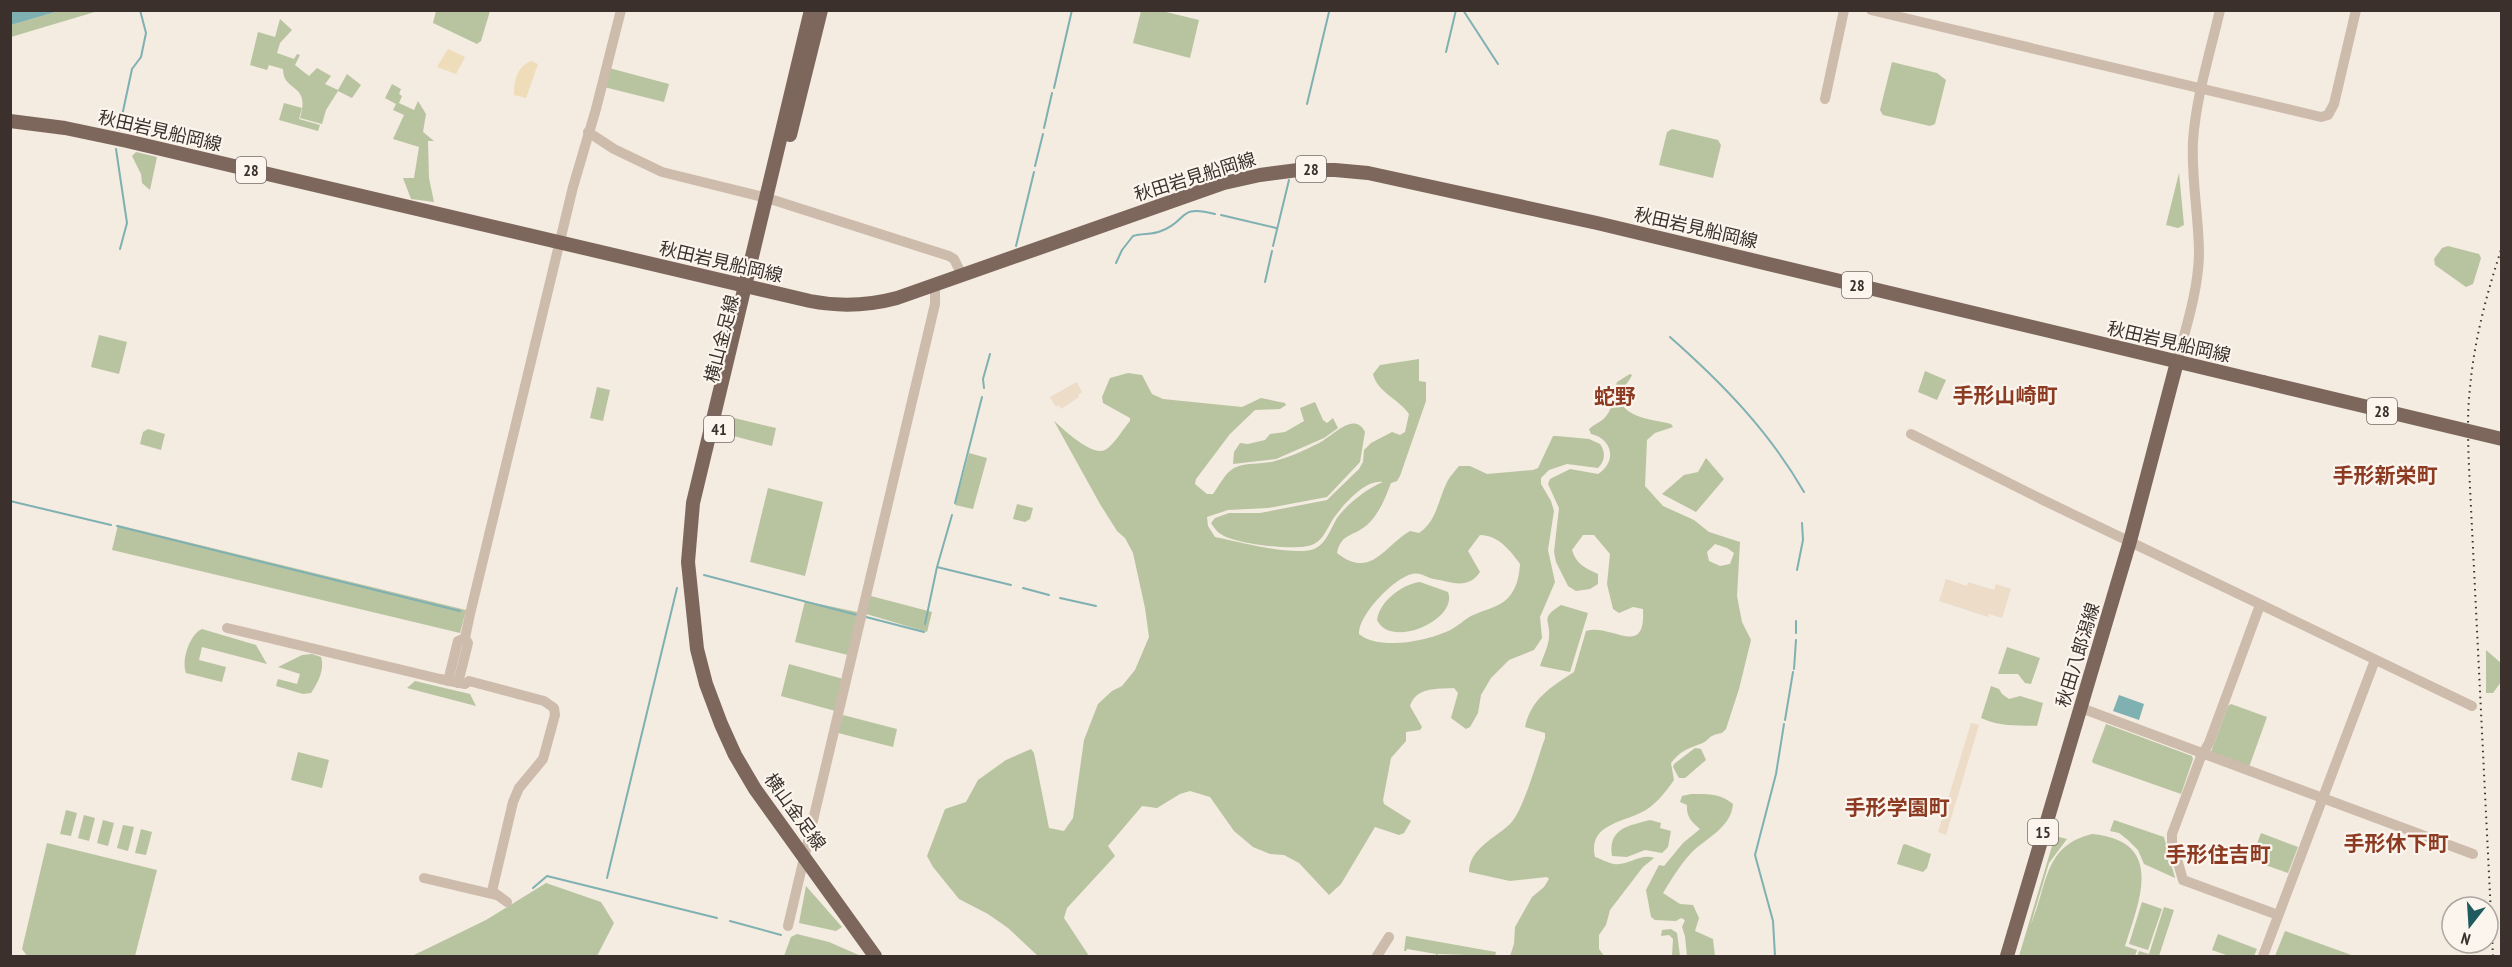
<svg xmlns="http://www.w3.org/2000/svg" width="2512" height="967" font-family="'PT Sans Narrow','Noto Sans JP',sans-serif">
	<style>
		.green { fill: #b8c4a0; fill-rule: evenodd }
		.sand { fill: #efdcb8 }
		.plaza { fill: #ecdcc8 }
		.water { fill: #7fb0b2 }
		.lines { fill: none; stroke-linecap: round; stroke-linejoin: round }
		.stream { stroke: #7fb0b2; stroke-width: 2 }
		.tertiary { stroke: #cdbbac; stroke-width: 10 }
		.primary { stroke: #7d675c; stroke-width: 14 }
		.rail { stroke: #3b302b; stroke-width: 2; stroke-dasharray: 1.5 4.5; stroke-linecap: butt }
		.primary-bridge { stroke: #7d675c; stroke-width: 14 }
		.labels { text-anchor: middle; stroke-width: 4.5; stroke-linejoin: round; paint-order: stroke }
		.shield { fill: #fbf5ee; stroke: #756b66; stroke-width: 1.5 }
		.shield-label { font-size: 16px; font-weight: bold; fill: #3b302b }
		.street-label { font-size: 18px; fill: #3b302b; stroke: #fbf5ee }
		.quarter-label { font-size: 21px; font-weight: bold; fill: #8c3b22; stroke: #fbf5ee }
	</style>
	<rect width="100%" height="100%" fill="#f4ebe1"/>
	<g class="green">
		<path d="M59,11H98L11,37V25Z"/>
		<path d="M436,11H490L481,41L477,44L433,23Z"/>
		<path d="M1141,11H1162L1199,20L1190,58L1133,43Z"/>
		<path d="M280,19L292,30L280,43L277,53L294,59L297,54L300,55L295,65L309,76L317,68L331,76L325,84L338,90L347,74L361,85L352,98L338,91L326,110L322,124L300,118C311,82 283,93 283,69L269,65L267,70L250,65L258,32L275,37Z"/>
		<path d="M1892,62L1937,73L1946,80L1935,124L1930,126L1883,115L1880,110Z"/>
		<path d="M609,68L669,84L664,102L604,87Z"/>
		<path d="M392,84L401,89L399,94L402,96L399,103L414,110L418,101L426,114L423,132L434,141H428L429,178L434,202L411,199L403,178H414L419,147L393,139L404,115L393,110L396,104L385,98Z"/>
		<path d="M284,103L302,108L299,119L320,125L318,131L279,120Z"/>
		<path d="M1672,129L1718,140L1721,145L1713,178L1659,165L1667,132Z"/>
		<path d="M136,152L157,157L150,190L142,183L141,174L132,156Z"/>
		<path d="M2179,173L2184,225L2178,228L2166,225Z"/>
		<path d="M2448,246L2479,254L2481,258L2473,284L2466,287L2435,265L2434,259L2442,248Z"/>
		<path d="M99,335L127,342L119,374L91,367Z"/>
		<path d="M1419,359V381L1426,382V401L1400,476L1397,481L1391,483C1385,499 1379,514 1367,525C1353,537 1341,533 1337,553C1371,580 1384,546 1410,531L1419,533C1437,521 1438,500 1447,482C1450,476 1455,471 1459,466H1470L1487,474L1533,470L1538,468L1553,436H1557L1589,439L1600,444C1606,452 1605,461 1598,468L1567,464L1549,470L1541,478V484L1551,501L1554,511L1548,550L1555,582L1540,617L1542,638L1534,650L1509,660L1491,678L1481,695L1478,713L1470,727L1466,729L1451,718L1458,693L1454,688C1437,689 1416,687 1410,706L1422,727L1420,730L1406,732V741L1391,758L1383,800L1384,804L1411,821L1404,833L1399,835L1375,827L1341,884L1329,895L1299,863L1284,855L1270,854L1253,847L1234,831L1210,797L1190,791L1180,794L1157,808L1142,806L1108,846L1115,856L1067,908L1064,918L1089,956H1038L1008,928L988,914L959,899L933,867L927,856L945,809L966,802L978,780L1006,760L1031,749L1034,753L1049,828L1064,831L1073,818L1084,740L1098,704L1112,691L1122,686L1135,670L1149,637L1145,608L1133,553L1125,538L1117,531L1100,504L1054,421C1062,428 1092,457 1105,450C1114,445 1123,429 1130,421V418L1103,403L1102,397L1110,378L1128,373L1142,375L1152,394L1163,399L1242,407L1261,398L1285,403L1286,405L1280,409L1255,410L1230,434L1196,479L1195,484L1207,494H1213C1219,486 1225,473 1234,468C1246,462 1262,465 1275,461C1290,457 1305,450 1319,443C1332,437 1354,410 1365,432L1360,462L1327,497L1268,508L1228,510L1207,517L1208,526L1215,537C1236,541 1298,558 1316,548C1327,542 1331,528 1337,518C1348,503 1368,488 1383,482C1365,479 1343,505 1333,519C1328,527 1323,540 1314,544C1300,552 1239,544 1224,536C1218,533 1215,529 1211,523L1215,518L1229,513H1260L1327,500L1359,469L1363,462L1364,450L1371,443L1392,432L1400,435L1405,432L1409,414C1399,399 1377,392 1373,374L1380,365ZM1480,535C1498,535 1510,550 1520,564C1519,577 1517,588 1508,598C1498,608 1483,610 1471,616C1464,620 1458,626 1452,629C1430,641 1379,651 1359,634C1358,615 1394,578 1412,574C1422,572 1426,578 1434,579C1452,582 1468,590 1480,572L1468,551Z"/>
		<path d="M1925,371L1946,380L1937,400L1918,392Z"/>
		<path d="M1630,374L1632,375C1630,380 1624,386 1622,391C1613,417 1655,420 1671,424L1673,427L1655,433L1647,440L1645,486L1663,506L1694,520L1709,532L1740,542L1737,596L1742,622L1751,640L1739,689L1726,729L1722,733C1707,735 1710,741 1700,744C1687,749 1680,751 1671,763L1674,780C1665,793 1654,807 1640,813C1619,823 1588,826 1595,857C1601,859 1608,863 1614,864C1628,866 1641,853 1654,858L1643,867L1610,910L1606,925L1599,935V949L1604,956H1510L1514,944L1515,927L1532,897L1544,887L1549,879L1547,877L1510,881L1469,872C1469,849 1495,838 1510,824C1523,812 1538,757 1545,738V733L1525,727C1531,699 1551,687 1574,672L1586,631C1611,623 1646,660 1643,609L1633,607L1619,613L1613,609L1607,584L1610,554L1594,535H1583L1572,550C1576,564 1585,568 1598,574V584L1590,589L1576,591L1568,586L1556,562L1554,552L1559,508L1548,484L1550,479L1570,469L1598,474C1617,462 1613,439 1591,434L1589,429C1594,425 1596,424 1601,421C1614,412 1613,394 1617,382ZM1715,544L1727,548L1734,553L1730,564L1720,566L1709,561L1707,552Z"/>
		<path d="M597,387L610,390L603,421L590,418Z"/>
		<path d="M1315,402L1323,420L1327,423L1333,418L1338,428L1324,438L1276,459L1233,464L1234,452L1240,443L1248,444L1265,440L1270,434L1285,432L1304,421L1300,408Z"/>
		<path d="M730,417L776,428L772,446L726,434Z"/>
		<path d="M148,429L165,434L161,450L140,444L143,432Z"/>
		<path d="M969,453L987,458L973,509L955,505Z"/>
		<path d="M1706,458L1724,479L1696,512L1662,494L1684,475L1698,472Z"/>
		<path d="M768,488L823,502L805,576L750,562Z"/>
		<path d="M1017,504L1033,508L1030,519L1025,522L1013,519Z"/>
		<path d="M118,525L466,610L460,633L112,550Z"/>
		<path d="M1420,582L1448,592C1459,619 1391,650 1377,620C1379,602 1402,584 1420,582Z"/>
		<path d="M867,595L932,612L927,632L863,613L852,656L795,642L805,601L862,613Z"/>
		<path d="M1561,605L1588,613L1570,672L1540,666C1543,657 1548,647 1549,638C1551,619 1539,619 1561,605Z"/>
		<path d="M202,629L256,645L267,664L202,647L199,660L226,667L222,682L186,673C181,660 190,634 202,629Z"/>
		<path d="M2007,647L2040,658L2031,684L2025,683L2018,674H1998Z"/>
		<path d="M2486,650L2501,663V682L2493,693H2486Z"/>
		<path d="M312,654L321,657C325,669 318,683 311,693L303,694L276,686L278,679L297,684L300,674L278,667L302,655Z"/>
		<path d="M789,664L847,680L839,712L781,696Z"/>
		<path d="M415,681L470,694L476,706L407,688Z"/>
		<path d="M1991,686L1999,689L2002,694L2009,699L2020,696L2043,703L2037,726C2017,725 2000,727 1981,718Z"/>
		<path d="M2231,704L2267,717L2249,767L2211,752L2228,706Z"/>
		<path d="M843,715L897,729L893,747L838,733Z"/>
		<path d="M2106,724L2192,756L2193,759L2181,794L2093,763L2092,761Z"/>
		<path d="M1695,748L1701,749L1706,760L1685,778H1679L1673,767L1674,764Z"/>
		<path d="M298,752L329,760L322,788L291,780Z"/>
		<path d="M1691,794C1707,794 1720,793 1733,804C1731,828 1706,838 1691,853C1680,865 1671,880 1663,893L1680,904L1693,905L1699,918L1695,931L1713,939L1715,956H1687L1685,936L1682,927L1685,920L1681,918L1676,921L1655,920L1651,917L1646,890L1659,865L1664,866L1683,843L1700,829C1692,822 1686,817 1687,805L1680,802L1682,796Z"/>
		<path d="M66,810L77,813L71,836L60,834Z"/>
		<path d="M84,815L95,818L89,841L78,838Z"/>
		<path d="M103,820L114,823L108,846L97,843Z"/>
		<path d="M1650,820L1661,823L1660,828L1671,831L1668,847L1662,853L1645,850L1627,857L1612,856C1608,828 1628,826 1650,820Z"/>
		<path d="M2114,820L2164,837L2175,878L2144,864L2138,850L2128,840L2119,833L2110,831Z"/>
		<path d="M123,825L134,827L128,851L117,848Z"/>
		<path d="M141,829L152,832L146,855L135,853Z"/>
		<path d="M2261,833L2298,847L2288,873L2251,860Z"/>
		<path d="M2092,834C2165,841 2140,899 2125,946L2137,950L2135,956H2019L2055,836L2067,839L2049,863L2031,924C2048,885 2043,846 2092,834Z"/>
		<path d="M47,843L157,870L135,956H27L22,949Z"/>
		<path d="M1905,844L1931,854L1927,868L1923,872L1897,864L1903,845Z"/>
		<path d="M546,883L601,902L614,923L597,956H412L486,920Z"/>
		<path d="M806,886L842,927L836,931L799,923Z"/>
		<path d="M2142,902L2162,909L2148,950L2129,944Z"/>
		<path d="M2164,907L2174,910L2159,956H2137L2139,951L2149,954Z"/>
		<path d="M1671,929L1677,933L1680,956H1672L1673,939L1669,935L1661,936L1662,930Z"/>
		<path d="M2285,931L2354,956H2275Z"/>
		<path d="M797,934L829,942L861,956H784L791,937Z"/>
		<path d="M2218,934L2257,949L2254,956H2229L2212,950Z"/>
		<path d="M1406,936L1496,952L1495,956L1438,954L1436,956V954L1407,949L1406,951H1404Z"/>
	</g>
	<g class="sand">
		<path d="M448,49L465,57L456,74L437,67Z"/>
		<path d="M531,61L538,64L526,98L514,95C514,79 517,68 531,61Z"/>
	</g>
	<g class="plaza">
		<path d="M1077,382L1082,392L1078,395L1079,397L1061,409L1059,405L1056,407L1050,397Z"/>
		<path d="M1946,579L1967,586L1968,582L1994,590L1996,584L2011,589L2002,618L1989,614L1988,617L1939,601Z"/>
		<path d="M1971,723L1979,725L1946,835L1938,832Z"/>
	</g>
	<g class="water">
		<path d="M11,10H59V11L11,25Z"/>
		<path d="M2119,695L2144,704L2139,720L2113,711Z"/>
	</g>
	<g class="lines">
		<g class="stream">
			<path d="M1463,10L1498,64"/>
			<path d="M1446,52L1456,10"/>
			<path d="M1054,88L1072,10"/>
			<path d="M1307,104L1329,12"/>
			<path d="M1044,128L1052,93"/>
			<path d="M119,130L132,69L141,57L146,33L140,10"/>
			<path d="M116,149L127,223L120,249"/>
			<path d="M1035,166L1043,134"/>
			<path d="M1221,215L1276,228"/>
			<path d="M1016,246L1034,172"/>
			<path d="M1273,246L1289,180"/>
			<path d="M1116,263L1122,250L1133,236C1142,233 1152,235 1161,231C1189,221 1176,204 1215,214"/>
			<path d="M1265,282L1272,251"/>
			<path d="M1670,337C1722,383 1769,431 1804,492"/>
			<path d="M984,388L983,379L990,354"/>
			<path d="M10,501L111,525"/>
			<path d="M955,503L982,397"/>
			<path d="M117,526L460,611"/>
			<path d="M937,567L1011,585"/>
			<path d="M1797,570L1803,540L1802,523"/>
			<path d="M704,575L857,615"/>
			<path d="M1023,588L1049,595"/>
			<path d="M1060,598L1096,606"/>
			<path d="M866,617L924,632"/>
			<path d="M1796,621V633"/>
			<path d="M925,624L937,567L952,515"/>
			<path d="M1794,669L1796,640"/>
			<path d="M1785,720L1793,672"/>
			<path d="M607,878L677,588"/>
			<path d="M533,888L547,876L717,918"/>
			<path d="M730,921L781,935"/>
			<path d="M1775,956L1773,921L1755,855L1776,774L1784,724"/>
		</g>
		<g class="tertiary">
			<path d="M1871,10L2321,117L2328,115L2334,104L2356,10"/>
			<path d="M1825,99L1844,10"/>
			<path d="M588,132L614,149L662,172L767,198L949,256L954,259L962,275"/>
			<path d="M2177,362C2186,327 2198,291 2199,255C2199,217 2191,179 2193,141C2196,97 2210,53 2220,10"/>
			<path d="M1911,434L2045,501L2472,706"/>
			<path d="M2260,605L2209,743L2200,759L2172,834V842L2183,880L2278,915"/>
			<path d="M227,628L440,679L465,684L469,681L544,701L554,708L555,715L543,759L519,788L513,802L492,891L507,902"/>
			<path d="M448,681L458,641L465,638"/>
			<path d="M458,683L468,643L465,638L470,614L573,187L596,109L621,10"/>
			<path d="M2081,708L2473,854"/>
			<path d="M424,878L496,895"/>
			<path d="M788,926L935,304V285"/>
			<path d="M1377,956L1389,937"/>
			<path d="M2263,956L2375,660"/>
		</g>
		<g class="primary">
			<path d="M811,10L693,503L688,562L697,649L706,684L721,724L735,755L755,789L875,956"/>
			<path d="M10,121L65,128L127,141L810,301C840,307 867,306 897,298L1224,183L1260,175L1298,170H1335L1368,173L1597,223L2263,382"/>
			<path d="M790,135L821,10"/>
			<path d="M2007,956L2130,541L2177,362"/>
		</g>
		<path class="rail" d="M2493,956L2469,467C2468,441 2467,414 2470,388C2474,341 2487,292 2502,247"/>
		<path class="primary-bridge" d="M2263,382L2502,439"/>
	</g>
	<g class="labels">
		<g class="shield">
			<rect x="1296" y="156" width="30" height="26" rx="4.5"/>
			<rect x="236" y="157" width="30" height="26" rx="4.5"/>
			<rect x="1842" y="272" width="30" height="26" rx="4.5"/>
			<rect x="2367" y="398" width="30" height="26" rx="4.5"/>
			<rect x="704" y="416" width="30" height="26" rx="4.5"/>
			<rect x="2028" y="819" width="30" height="26" rx="4.5"/>
		</g>
		<g class="shield-label">
			<text x="1311" y="175">28</text>
			<text x="251" y="176">28</text>
			<text x="1857" y="291">28</text>
			<text x="2382" y="417">28</text>
			<text x="719" y="435">41</text>
			<text x="2043" y="838">15</text>
		</g>
		<g class="street-label">
			<text transform="translate(160 131) rotate(13)" y="6">秋田岩見船岡線</text>
			<text transform="translate(1195 177) rotate(-17)" y="6">秋田岩見船岡線</text>
			<text transform="translate(1696 228) rotate(13)" y="6">秋田岩見船岡線</text>
			<text transform="translate(721 262) rotate(13)" y="6">秋田岩見船岡線</text>
			<text transform="translate(722 339) rotate(-76)" y="6">横山金足線</text>
			<text transform="translate(2169 342) rotate(13)" y="6">秋田岩見船岡線</text>
			<text transform="translate(2078 655) rotate(-73)" y="6">秋田八郎潟線</text>
			<text transform="translate(795 812) rotate(54)" y="6">横山金足線</text>
		</g>
		<g class="quarter-label">
			<text x="2005" y="403">手形山崎町</text>
			<text x="1615" y="404">蛇野</text>
			<text x="2385" y="483">手形新栄町</text>
			<text x="1897" y="815">手形学園町</text>
			<text x="2396" y="851">手形休下町</text>
			<text x="2218" y="862">手形住吉町</text>
		</g>
	</g>
	<rect width="2512" height="967" fill="none" stroke="#3b302b" stroke-width="24"/>
	<g transform="translate(2470 925) rotate(197)"><circle r="28" fill="#fbf5ee" stroke="#aea6a0" stroke-width="1.5"/>
	<path d="M0-4.5L10 22L0 15L-10 22Z" fill="#1f5a5e"/>
	<text y="-9" font-size="16" font-weight="bold" text-anchor="middle" fill="#3b302b">N</text>
	</g>
</svg>
